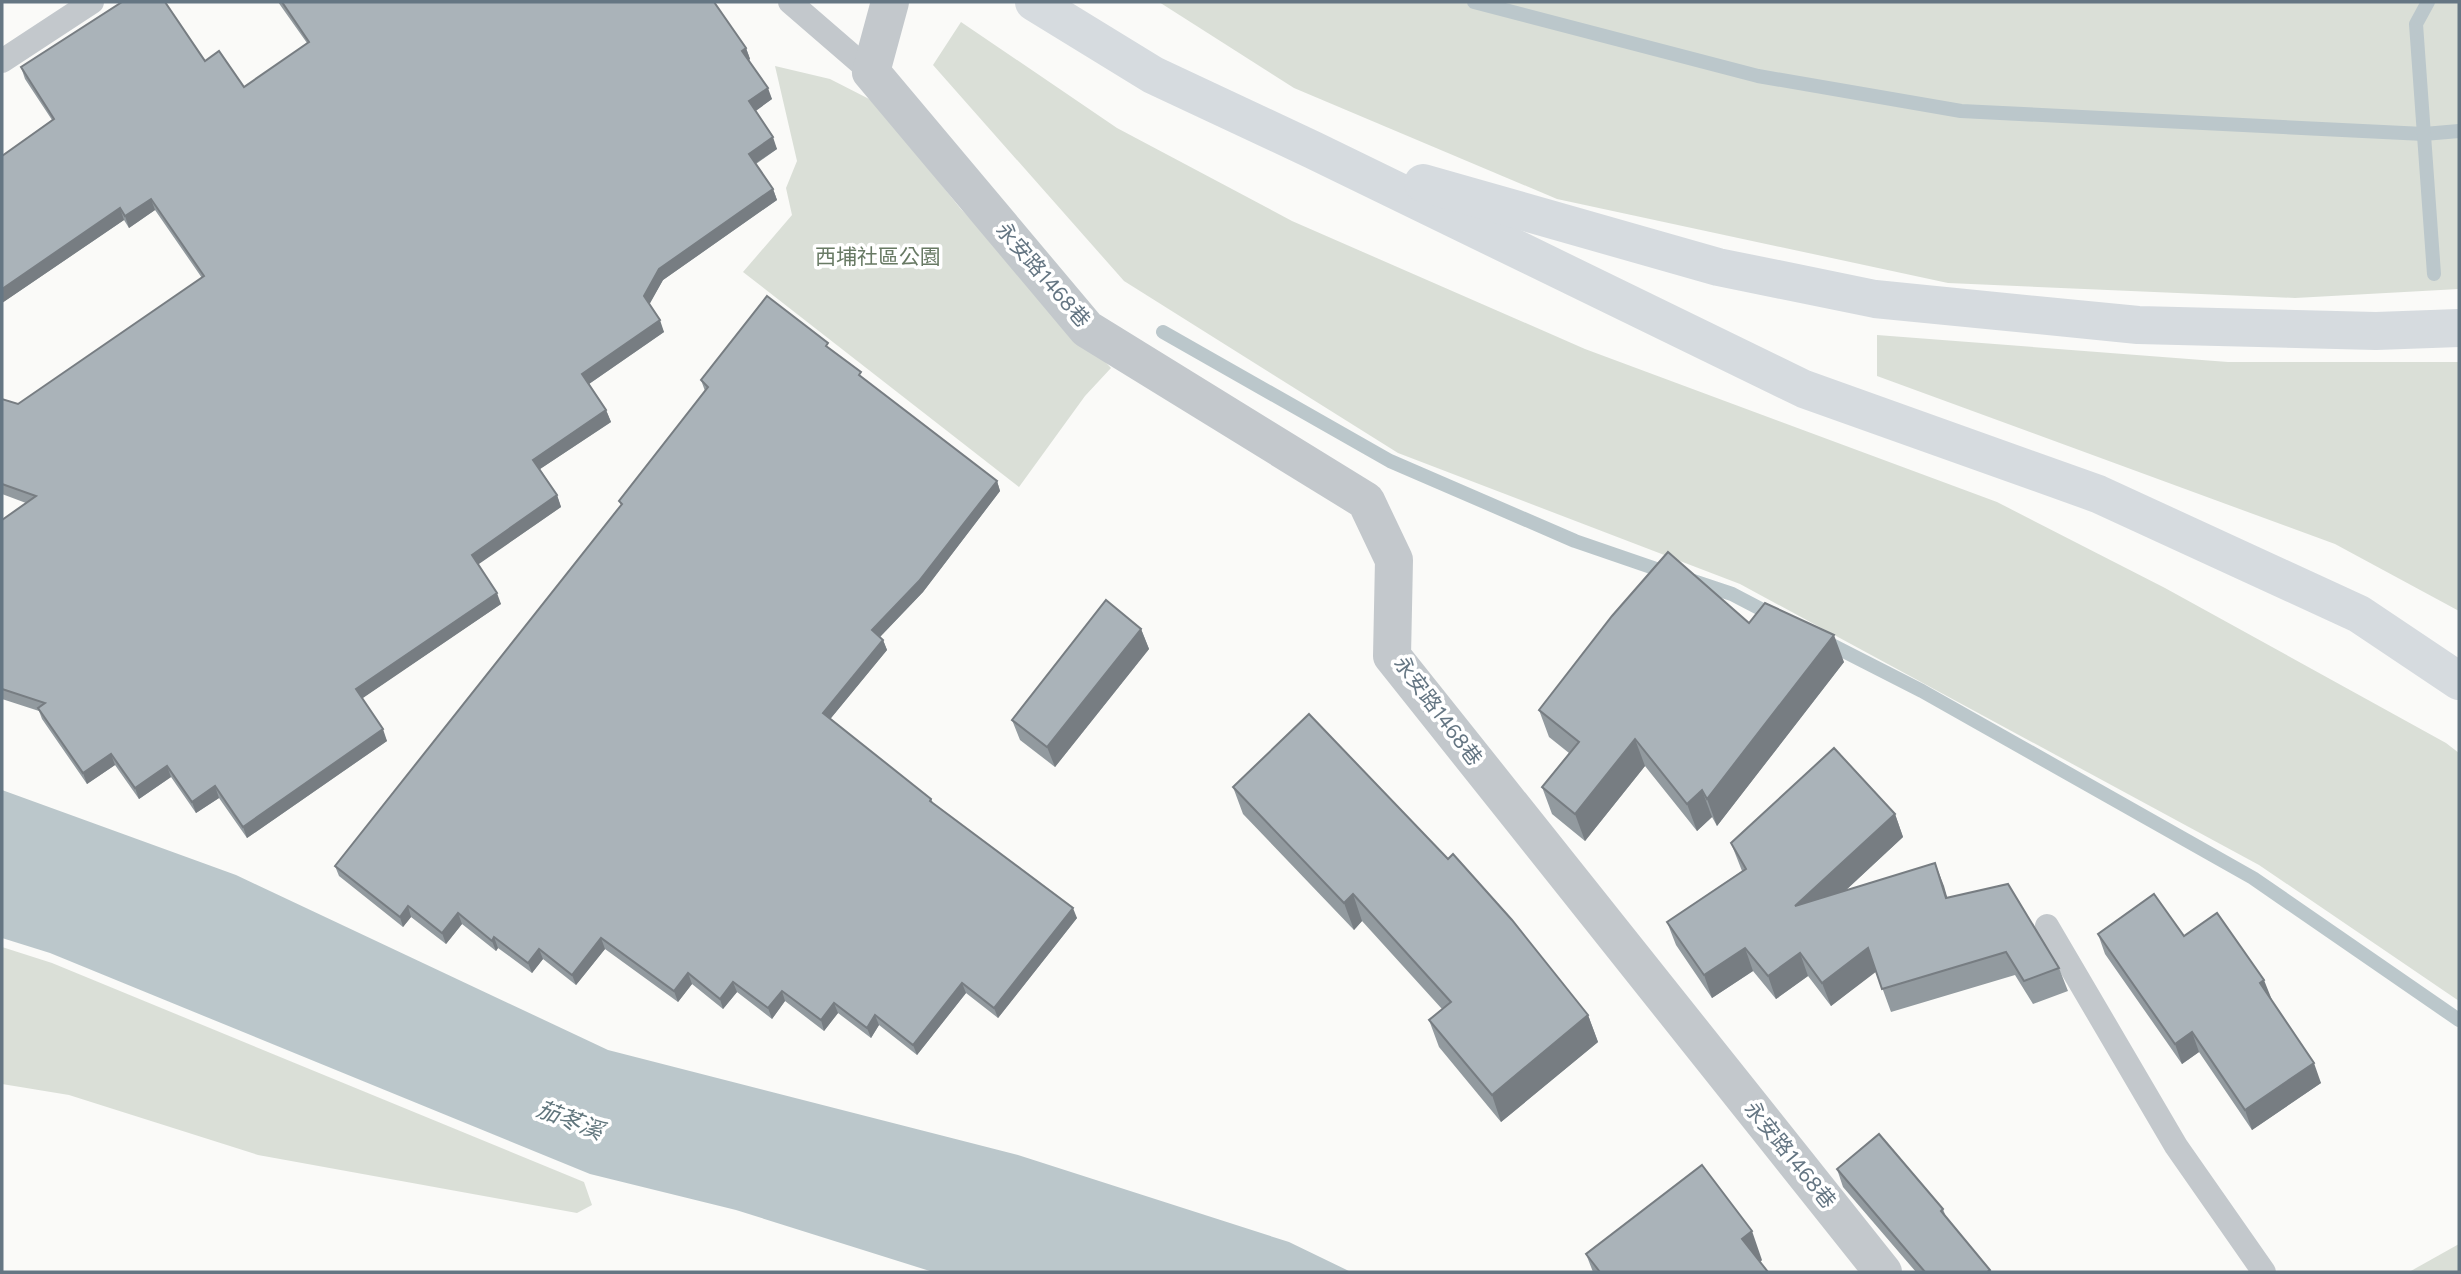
<svg xmlns="http://www.w3.org/2000/svg" width="2461" height="1274" font-family="Figtree,'Noto Sans TC',sans-serif">
	<style>
		.green { fill: #dadfd7 }
		.water { fill: #bbc7cb }
		.lines { fill: none; stroke-linecap: round; stroke-linejoin: round }
		.stream { stroke: #bbc7cb; stroke-width: 14 }
		.lane { stroke: #c3c8cc; stroke-width: 24 }
		.street { stroke: #c3c8cc; stroke-width: 38 }
		.highway { stroke: #d6dbdf; stroke-width: 38 }
		.wall { fill: #929a9f }
		.shaded-wall { fill: #777d82 }
		.building { fill: #aab3b9; stroke: #777d82; stroke-width: 2 }
		.labels { text-anchor: middle; stroke-width: 7; stroke-linejoin: round; paint-order: stroke }
		.park-label { font-size: 21px; fill: #687a64; stroke: #fff }
		.street-label { font-size: 21px; fill: #657683; stroke: #fff }
		.water-label { font-size: 23px; font-style: italic; fill: #60757c; stroke: #fff }
	</style>
	<rect width="100%" height="100%" fill="#fafaf8"/>
	<g class="green">
		<path d="M1159,2H2459V289L2295,298L1948,283L1557,199L1294,88Z"/>
		<path d="M961,22L1117,128L1292,221L1585,349L1997,502L2165,588L2446,743L2459,753V1001L2259,865L1740,584L1398,453L1124,281L933,65Z"/>
		<path d="M775,66L830,79L875,102L960,208L1111,368L1085,396L1019,487L743,272L792,215L786,188L797,161Z"/>
		<path d="M1877,335L2228,362H2459V611L2335,544L1877,376Z"/>
		<path d="M2,947L52,963L584,1182L592,1205L577,1213L258,1155L69,1095L2,1084Z"/>
		<path d="M2459,1244V1272H2409Z"/>
	</g>
	<path class="water" d="M2,790L236,875L608,1050L1018,1155L1289,1242L1351,1272H933L736,1210L590,1174L50,953L2,938Z"/>
	<g class="lines">
		<g class="stream">
			<path d="M1474,2L1758,76L1961,111L2424,134L2459,131"/>
			<path d="M2428,2L2416,24L2434,274"/>
			<path d="M1163,332L1390,461L1575,541L1671,574"/>
			<path d="M1690,580L1732,594L1778,618"/>
			<path d="M1824,641L1922,691L2253,878L2459,1020"/>
		</g>
		<g class="lane">
			<path d="M790,2L871,72"/>
			<path d="M2,61L92,2"/>
			<path d="M2047,926L2176,1146L2264,1272"/>
		</g>
		<path class="street" d="M890,2L871,72L1087,329L1366,501L1394,560L1392,656L1883,1272"/>
		<g class="highway">
			<path d="M1034,2L1153,75L1313,150L1804,389L2098,494L2359,614L2459,681"/>
			<path d="M1423,183L1718,267L1875,299L2138,325L2376,331L2459,328"/>
		</g>
	</g>
	<g class="wall">
		<path d="M278,2H714L746,48L750,59L749,60L772,99L755,111L777,149L756,164L773,189L777,200L663,280L649,304L664,332L589,384L606,410L611,422L540,469L557,495L561,507L478,564L501,604L362,698L387,741L247,838L219,798L196,813L171,777L139,799L115,765L87,784L42,719L39,711L2,699V520L26,503L2,494V399L18,404L202,278L155,210L129,228L124,220L2,303V156L52,120L25,79L21,67L244,87L307,43Z"/>
		<path d="M830,349L863,378L997,481L1000,491L923,592L880,637L883,640L887,650L830,719L931,799L933,803L1077,918L998,1018L966,993L917,1055L879,1025L871,1038L838,1013L824,1031L785,1001L772,1019L737,992L723,1009L692,984L678,1002L605,949L576,985L543,959L532,973L498,948L496,951L462,924L446,944L411,917L403,927L339,876L335,866L621,505L619,501L705,391L701,380Z"/>
		<path d="M1749,623L1844,662L1717,826L1712,817L1697,831L1645,766L1585,841L1552,814L1542,787L1569,753L1549,737L1539,710Z"/>
		<path d="M1141,629L1149,649L1055,767L1020,740L1012,720Z"/>
		<path d="M1233,787L1588,1015L1598,1042L1501,1122L1439,1047L1429,1020L1442,1009L1362,921L1354,930L1243,814Z"/>
		<path d="M1895,814L1903,837L1845,891L1935,863L1947,898L2059,968L2068,991L2033,1004L2015,975L1891,1012L1876,971L1831,1006L1808,976L1776,999L1753,971L1712,998L1676,945L1667,922L1742,871L1731,843Z"/>
		<path d="M2098,934L2184,936L2271,1000L2321,1083L2252,1130L2199,1052L2182,1064L2105,954Z"/>
		<path d="M1837,1169L1943,1209L1946,1217L1990,1270L1991,1272H1916L1843,1187Z"/>
		<path d="M1586,1254L1762,1260L1760,1262L1768,1272H1593Z"/>
	</g>
	<g class="shaded-wall">
		<path d="M746,48L750,59L746,62L742,51Z"/>
		<path d="M768,88L772,99L753,113L749,101Z"/>
		<path d="M773,137L777,149L753,165L749,154Z"/>
		<path d="M773,189L777,200L663,280L648,307L644,296L659,269Z"/>
		<path d="M151,199L155,210L129,228L125,216Z"/>
		<path d="M120,208L124,220L2,303V289Z"/>
		<path d="M660,320L664,332L586,386L582,374Z"/>
		<path d="M606,410L611,422L537,471L533,460Z"/>
		<path d="M997,481L1000,491L923,592L876,641L872,630Z"/>
		<path d="M557,495L561,507L476,566L472,555Z"/>
		<path d="M497,593L501,604L360,700L356,689Z"/>
		<path d="M1141,629L1149,649L1055,767L1047,747Z"/>
		<path d="M1834,635L1844,662L1717,826L1707,799Z"/>
		<path d="M883,640L887,650L827,723L823,713Z"/>
		<path d="M383,729L387,741L247,838L243,827Z"/>
		<path d="M1635,739L1645,766L1585,841L1575,814Z"/>
		<path d="M111,754L115,765L87,784L83,773Z"/>
		<path d="M167,766L171,777L139,799L135,788Z"/>
		<path d="M215,786L219,798L196,813L192,802Z"/>
		<path d="M1702,790L1712,817L1697,831L1687,804Z"/>
		<path d="M1895,814L1903,837L1804,929L1795,906Z"/>
		<path d="M1935,863L1944,886L1954,921L1946,898Z"/>
		<path d="M1353,894L1362,921L1354,930L1344,903Z"/>
		<path d="M408,906L411,917L403,927L400,917Z"/>
		<path d="M1073,908L1077,918L998,1018L994,1008Z"/>
		<path d="M458,913L462,924L446,944L442,933Z"/>
		<path d="M494,937L498,948L496,951L492,941Z"/>
		<path d="M601,938L605,949L576,985L572,975Z"/>
		<path d="M1745,948L1753,971L1712,998L1704,975Z"/>
		<path d="M1868,948L1877,971L1831,1006L1822,983Z"/>
		<path d="M539,949L543,959L532,973L528,963Z"/>
		<path d="M1800,953L1808,976L1776,999L1768,976Z"/>
		<path d="M688,973L692,984L678,1002L674,991Z"/>
		<path d="M2264,980L2272,1000L2260,983Z"/>
		<path d="M733,982L737,992L723,1009L720,999Z"/>
		<path d="M962,983L966,993L917,1055L913,1045Z"/>
		<path d="M782,991L785,1001L772,1019L768,1008Z"/>
		<path d="M834,1003L838,1013L824,1031L821,1020Z"/>
		<path d="M875,1015L879,1025L871,1038L867,1028Z"/>
		<path d="M1588,1015L1598,1042L1501,1122L1492,1095Z"/>
		<path d="M2192,1032L2199,1052L2182,1064L2175,1044Z"/>
		<path d="M2314,1063L2321,1083L2252,1130L2245,1110Z"/>
		<path d="M1752,1231L1762,1260L1753,1268L1742,1239Z"/>
	</g>
	<g class="building">
		<path d="M122,2H165L205,61L219,51L244,87L309,42L282,2H714L746,48L742,51L768,88L749,101L773,137L749,154L773,189L659,269L644,296L660,320L582,374L606,410L533,460L557,495L472,555L497,593L356,689L383,729L243,827L215,786L192,802L167,766L135,788L111,754L83,773L38,708L45,703L2,689V520L36,496L2,484V399L18,404L204,276L151,199L125,216L120,208L2,289V156L54,119L21,67Z"/>
		<path d="M767,296L828,343L826,346L861,372L859,375L997,481L919,581L872,630L883,640L823,713L931,799L930,801L1073,908L994,1008L962,983L913,1045L875,1015L867,1028L834,1003L821,1020L782,991L768,1008L733,982L720,999L688,973L674,991L601,938L572,975L539,949L528,963L494,937L492,941L458,913L442,933L408,906L400,917L335,866L622,504L619,501L708,387L701,380Z"/>
		<path d="M1668,552L1749,623L1765,603L1834,635L1707,799L1702,790L1687,804L1635,739L1575,814L1542,787L1579,742L1539,710L1612,616Z"/>
		<path d="M1106,600L1141,629L1047,747L1012,720Z"/>
		<path d="M1309,714L1448,859L1453,854L1512,920L1588,1015L1492,1095L1429,1020L1451,1002L1353,894L1344,903L1233,787Z"/>
		<path d="M1834,748L1895,814L1795,906L1935,863L1946,898L2008,884L2059,968L2024,981L2006,952L1882,989L1868,948L1822,983L1800,953L1768,976L1745,948L1704,975L1667,922L1746,869L1731,843Z"/>
		<path d="M2154,894L2184,936L2217,913L2264,980L2260,983L2314,1063L2245,1110L2192,1032L2175,1044L2098,934Z"/>
		<path d="M1879,1134L1943,1209L1941,1211L1990,1270L1987,1272H1925L1837,1169Z"/>
		<path d="M1702,1165L1752,1231L1742,1239L1768,1272H1600L1586,1254Z"/>
	</g>
	<g class="labels">
		<g class="park-label">
			<text x="878" y="264">西埔社區公園</text>
		</g>
		<g class="street-label">
			<text transform="translate(1043 275) rotate(49)" y="7">永安路1468巷</text>
			<text transform="translate(1438 711) rotate(53)" y="7">永安路1468巷</text>
			<text transform="translate(1790 1155) rotate(51)" y="7">永安路1468巷</text>
		</g>
		<g class="water-label">
			<text transform="translate(570 1120) rotate(21)" y="8">茄苳溪</text>
		</g>
	</g>
	<rect width="2461" height="1274" fill="none" stroke="#657683" stroke-width="7"/>
</svg>
